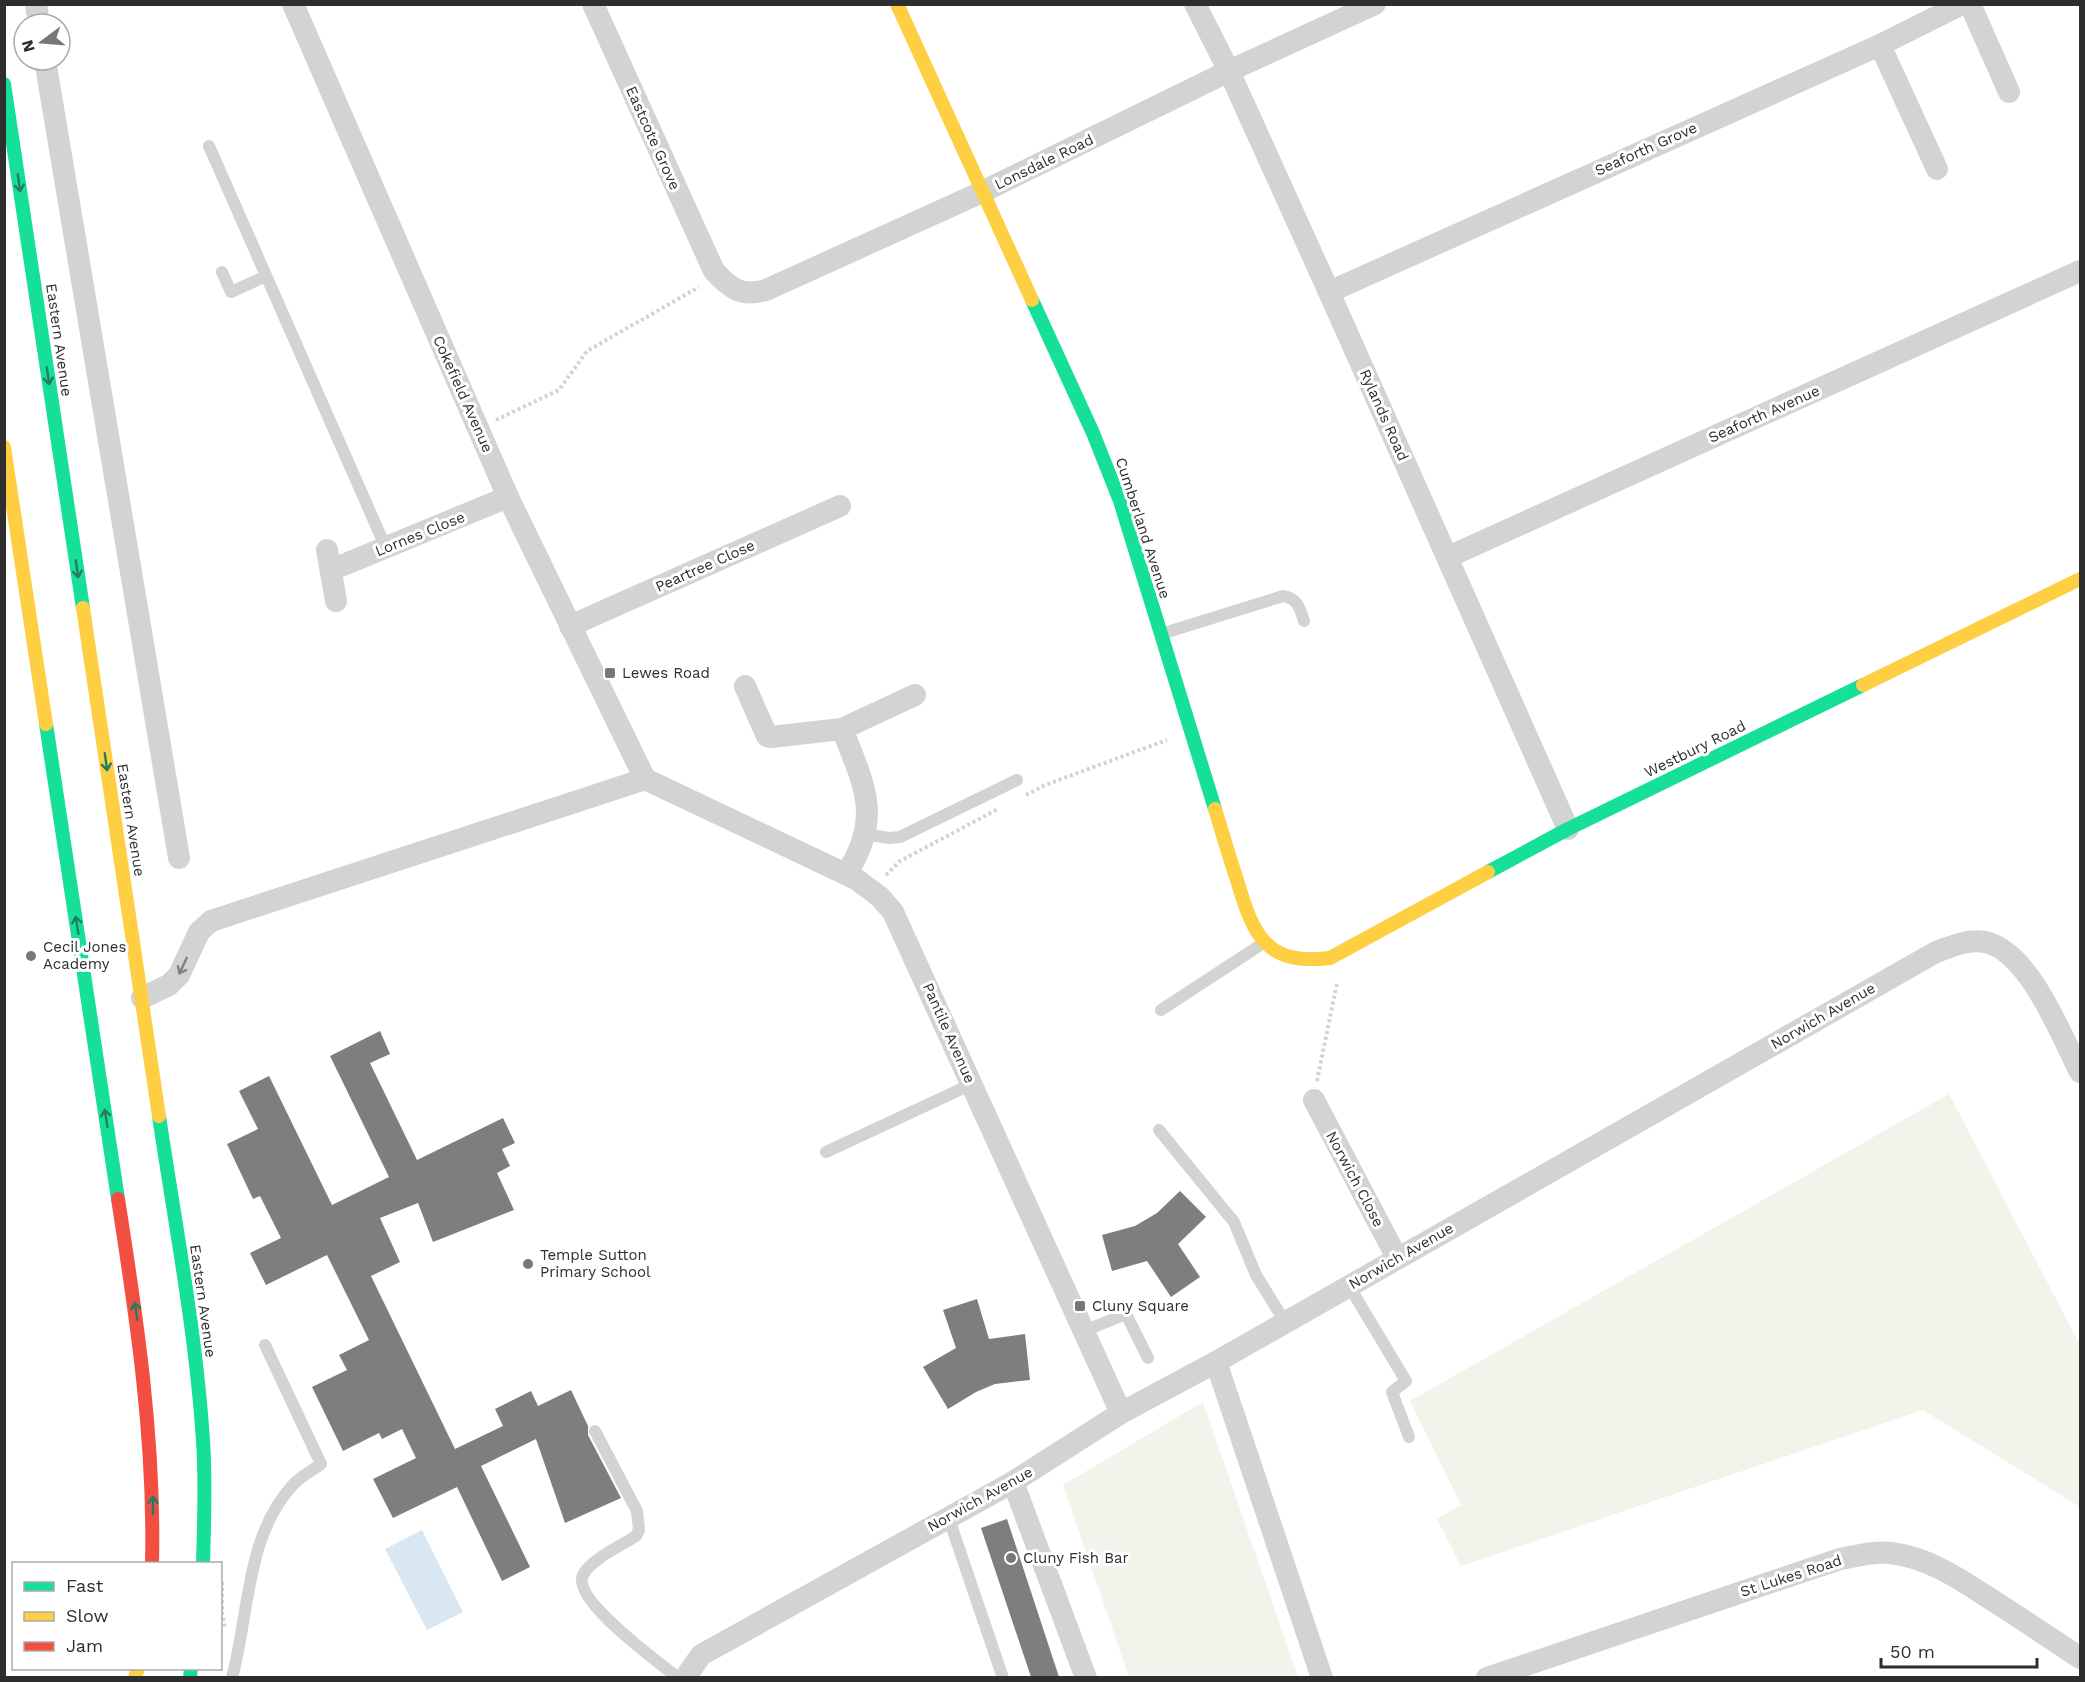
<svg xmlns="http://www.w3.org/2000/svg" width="2085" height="1682" font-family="'Work Sans',sans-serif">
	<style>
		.green { fill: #f0f4eb }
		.water { fill: #d8e7f1 }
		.building { fill: #7e7e7e }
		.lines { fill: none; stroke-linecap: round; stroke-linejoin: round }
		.path { stroke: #d3d3d3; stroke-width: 4; stroke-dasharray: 3 3; stroke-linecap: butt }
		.lane { stroke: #d3d3d3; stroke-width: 12 }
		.street { stroke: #d3d3d3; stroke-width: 22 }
		.fast { stroke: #16e098; stroke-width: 14 }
		.slow { stroke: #ffcf43; stroke-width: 14 }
		.jam { stroke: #f24e42; stroke-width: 14 }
		.oneway { stroke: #237e5e }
		.oneway2 { stroke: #808080 }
		.poi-dot { fill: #777; stroke: #fff; stroke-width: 2 }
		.labels { text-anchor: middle; stroke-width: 6; stroke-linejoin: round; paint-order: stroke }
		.street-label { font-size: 15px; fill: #2e2e2e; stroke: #fff }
		.poi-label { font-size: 15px; fill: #2e2e2e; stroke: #fff; text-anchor: start }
	</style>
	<rect width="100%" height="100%" fill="#fff"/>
	<g class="green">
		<path d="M1949,1094L2080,1345V1507L1923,1410L1461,1566L1437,1519L1461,1505L1410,1401Z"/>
		<path d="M1203,1402L1298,1677H1129L1063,1485Z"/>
	</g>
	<path class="water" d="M422,1530L463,1612L427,1630L385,1549Z"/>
	<g class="building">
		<path d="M380,1031L390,1054L370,1063L417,1160L503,1118L515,1143L502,1149L510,1166L497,1173L514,1210L433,1242L418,1203L380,1218L400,1262L371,1276L455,1449L503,1426L495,1409L531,1391L538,1406L571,1390L588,1426V1435L621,1498L565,1523L536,1439L481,1466L530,1567L502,1581L457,1487L393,1518L373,1479L416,1458L402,1429L382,1439L379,1433L343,1451L312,1387L347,1370L339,1355L369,1340L327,1255L266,1285L250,1253L281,1238L260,1196L253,1199L227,1144L258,1129L239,1091L269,1076L332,1205L389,1177L330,1056Z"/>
		<path d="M1180,1191L1206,1217L1178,1244L1200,1277L1171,1297L1147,1261L1112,1271L1102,1235L1135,1226L1157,1213Z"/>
		<path d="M977,1299L989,1339L1025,1334L1030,1380L995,1384L976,1392L948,1409L923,1367L956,1348L943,1310Z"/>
		<path d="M1007,1519L1059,1677H1031L981,1528Z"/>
	</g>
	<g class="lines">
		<g class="path">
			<path d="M23,38L24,47"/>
			<path d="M496,420L559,390L587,351L699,287"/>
			<path d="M1026,795L1045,785L1167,740"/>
			<path d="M886,875L900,861L998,809"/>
			<path d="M1317,1081L1337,983"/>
			<path d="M222,1582V1612L225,1628"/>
		</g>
		<g class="lane">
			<path d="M209,146L386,548"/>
			<path d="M222,272L231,292L266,276"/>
			<path d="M1161,634L1283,596C1298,598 1300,609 1304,621"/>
			<path d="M865,834L889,838L900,837L1017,780"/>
			<path d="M1161,1010L1265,942"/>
			<path d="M1159,1130L1234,1222L1256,1275L1285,1322"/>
			<path d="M826,1152L972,1084"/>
			<path d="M1349,1286L1406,1381L1392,1392L1409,1437"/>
			<path d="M1084,1331L1126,1314L1148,1358"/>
			<path d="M595,1431L637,1511L639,1530L636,1536C622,1545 590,1560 583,1575C571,1600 659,1662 678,1678"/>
			<path d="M948,1516L1003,1678"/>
			<path d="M232,1678C249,1615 246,1536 292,1486C299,1477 312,1471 321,1464L265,1345"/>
		</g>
		<g class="street">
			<path d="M36,4L39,24"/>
			<path d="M293,4L508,497L645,779"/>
			<path d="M593,4L714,271C731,289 741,297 766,290L982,192L1229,71L1375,4"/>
			<path d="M1195,4L1229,71L1329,292L1568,829"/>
			<path d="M1970,4L2009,92"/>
			<path d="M1880,45L1937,169"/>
			<path d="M45,60L179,858"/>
			<path d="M1329,292L1880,45L1962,4"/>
			<path d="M327,550L336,601"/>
			<path d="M1448,557L2080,271"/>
			<path d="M331,570L508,497"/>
			<path d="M570,626L840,506"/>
			<path d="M745,686L767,736L771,737L842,729L915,695"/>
			<path d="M842,729C864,784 883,819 846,874"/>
			<path d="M645,779L856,879L880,897L893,912L1121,1413"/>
			<path d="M142,998L169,985L179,975L199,932L211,921L645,779"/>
			<path d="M1314,1100L1397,1258"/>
			<path d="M1216,1362L1322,1678"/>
			<path d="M1013,1482L1086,1678"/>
			<path d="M685,1678L701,1655L1013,1482L1121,1413L1216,1362L1936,952C1952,946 1968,939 1985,942C2029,951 2061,1035 2080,1072"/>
			<path d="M1487,1678L1840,1559C1856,1556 1874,1551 1891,1553C1933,1558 1968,1585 2003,1607C2029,1624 2055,1641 2080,1658"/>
		</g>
		<g class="fast">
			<path d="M4,84L83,608"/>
			<path d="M1032,300L1093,433L1120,501L1215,809"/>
			<path d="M46,724L118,1199"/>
			<path d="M1488,872L1568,829L1863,685"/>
			<path d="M159,1116C175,1224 196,1332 203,1441C206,1482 204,1523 203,1564"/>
			<path d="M190,1678L191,1668"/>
		</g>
		<g class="slow">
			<path d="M897,4L1032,300"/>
			<path d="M4,447L46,724"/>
			<path d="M83,608L159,1116"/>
			<path d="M1863,685L2080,579"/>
			<path d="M1215,809C1222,832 1229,856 1237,880C1253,934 1265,966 1330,958L1488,872"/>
			<path d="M135,1678L138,1668"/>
		</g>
		<path class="jam" d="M118,1199C137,1320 155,1441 152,1564"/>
	</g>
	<defs><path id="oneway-shaft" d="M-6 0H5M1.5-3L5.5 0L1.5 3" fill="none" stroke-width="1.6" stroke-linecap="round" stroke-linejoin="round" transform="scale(1.5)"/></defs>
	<g class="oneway">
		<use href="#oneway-shaft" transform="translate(19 183) rotate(82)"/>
		<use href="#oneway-shaft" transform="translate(48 376) rotate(82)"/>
		<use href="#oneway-shaft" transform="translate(77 569) rotate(82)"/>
		<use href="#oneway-shaft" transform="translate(106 762) rotate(82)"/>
		<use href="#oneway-shaft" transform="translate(77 925) rotate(-99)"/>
		<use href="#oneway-shaft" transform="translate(106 1118) rotate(-99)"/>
		<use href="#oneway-shaft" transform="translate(136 1311) rotate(-98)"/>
		<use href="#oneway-shaft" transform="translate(153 1505) rotate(-90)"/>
	</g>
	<use class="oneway2" href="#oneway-shaft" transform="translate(183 966) rotate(115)"/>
	<g class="poi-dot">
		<rect x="604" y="667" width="12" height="12" rx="3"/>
		<circle cx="31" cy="956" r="6"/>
		<circle cx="528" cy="1264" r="6"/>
		<rect x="1074" y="1300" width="12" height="12" rx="3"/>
		<circle cx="1011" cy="1558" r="6"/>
	</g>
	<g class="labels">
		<g class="street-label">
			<text transform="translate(653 138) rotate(66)" y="5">Eastcote Grove</text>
			<text transform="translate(1646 149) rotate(-24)" y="5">Seaforth Grove</text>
			<text transform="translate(1044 162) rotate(-26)" y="5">Lonsdale Road</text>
			<text transform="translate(59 340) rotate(82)" y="5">Eastern Avenue</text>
			<text transform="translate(463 394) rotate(66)" y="5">Cokefield Avenue</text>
			<text transform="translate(1764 414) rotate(-24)" y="5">Seaforth Avenue</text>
			<text transform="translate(1384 415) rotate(66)" y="5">Rylands Road</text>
			<text transform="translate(1143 528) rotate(72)" y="5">Cumberland Avenue</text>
			<text transform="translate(420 534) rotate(-22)" y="5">Lornes Close</text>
			<text transform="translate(705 566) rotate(-24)" y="5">Peartree Close</text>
			<text transform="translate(1695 749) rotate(-26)" y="5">Westbury Road</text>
			<text transform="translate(131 820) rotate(81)" y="5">Eastern Avenue</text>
			<text transform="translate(1823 1016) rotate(-30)" y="5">Norwich Avenue</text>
			<text transform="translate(949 1033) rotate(66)" y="5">Pantile Avenue</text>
			<text transform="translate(1355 1179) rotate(62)" y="5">Norwich Close</text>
			<text transform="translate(1401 1256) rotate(-30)" y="5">Norwich Avenue</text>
			<text transform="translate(203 1301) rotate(82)" y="5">Eastern Avenue</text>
			<text transform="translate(980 1499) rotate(-29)" y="5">Norwich Avenue</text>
			<text transform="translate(1791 1576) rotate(-18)" y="5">St Lukes Road</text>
		</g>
		<g class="poi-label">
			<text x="622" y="678">Lewes Road</text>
			<text x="43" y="952">Cecil Jones<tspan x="43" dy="17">Academy</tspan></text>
			<text x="540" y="1260">Temple Sutton<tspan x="540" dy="17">Primary School</tspan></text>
			<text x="1092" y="1311">Cluny Square</text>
			<text x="1023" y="1563">Cluny Fish Bar</text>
		</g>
	</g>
	<rect width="2085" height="1682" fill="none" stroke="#2e2e2e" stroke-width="12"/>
	<rect x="12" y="1562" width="210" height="108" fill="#ffffff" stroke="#ababab" stroke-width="1.5"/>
	<rect x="24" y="1582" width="30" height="9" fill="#16e098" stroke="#ababab" stroke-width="1.5"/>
	<text x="66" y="1592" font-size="18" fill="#2e2e2e">Fast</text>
	<rect x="24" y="1612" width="30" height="9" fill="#ffcf43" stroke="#ababab" stroke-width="1.5"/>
	<text x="66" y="1622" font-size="18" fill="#2e2e2e">Slow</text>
	<rect x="24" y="1642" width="30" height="9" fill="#f24e42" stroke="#ababab" stroke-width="1.5"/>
	<text x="66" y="1652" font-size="18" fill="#2e2e2e">Jam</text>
	<g transform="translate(42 42) rotate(254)"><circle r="28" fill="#ffffff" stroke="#ababab" stroke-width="1.5"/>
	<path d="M0-4.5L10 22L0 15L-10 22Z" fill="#777777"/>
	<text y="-9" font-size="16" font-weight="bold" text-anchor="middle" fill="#2e2e2e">N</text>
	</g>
	<path d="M1881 1658v9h156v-9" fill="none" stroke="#2e2e2e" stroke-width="3"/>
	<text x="1890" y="1658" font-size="18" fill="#2e2e2e" stroke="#ffffff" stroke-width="4.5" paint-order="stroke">50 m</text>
</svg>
